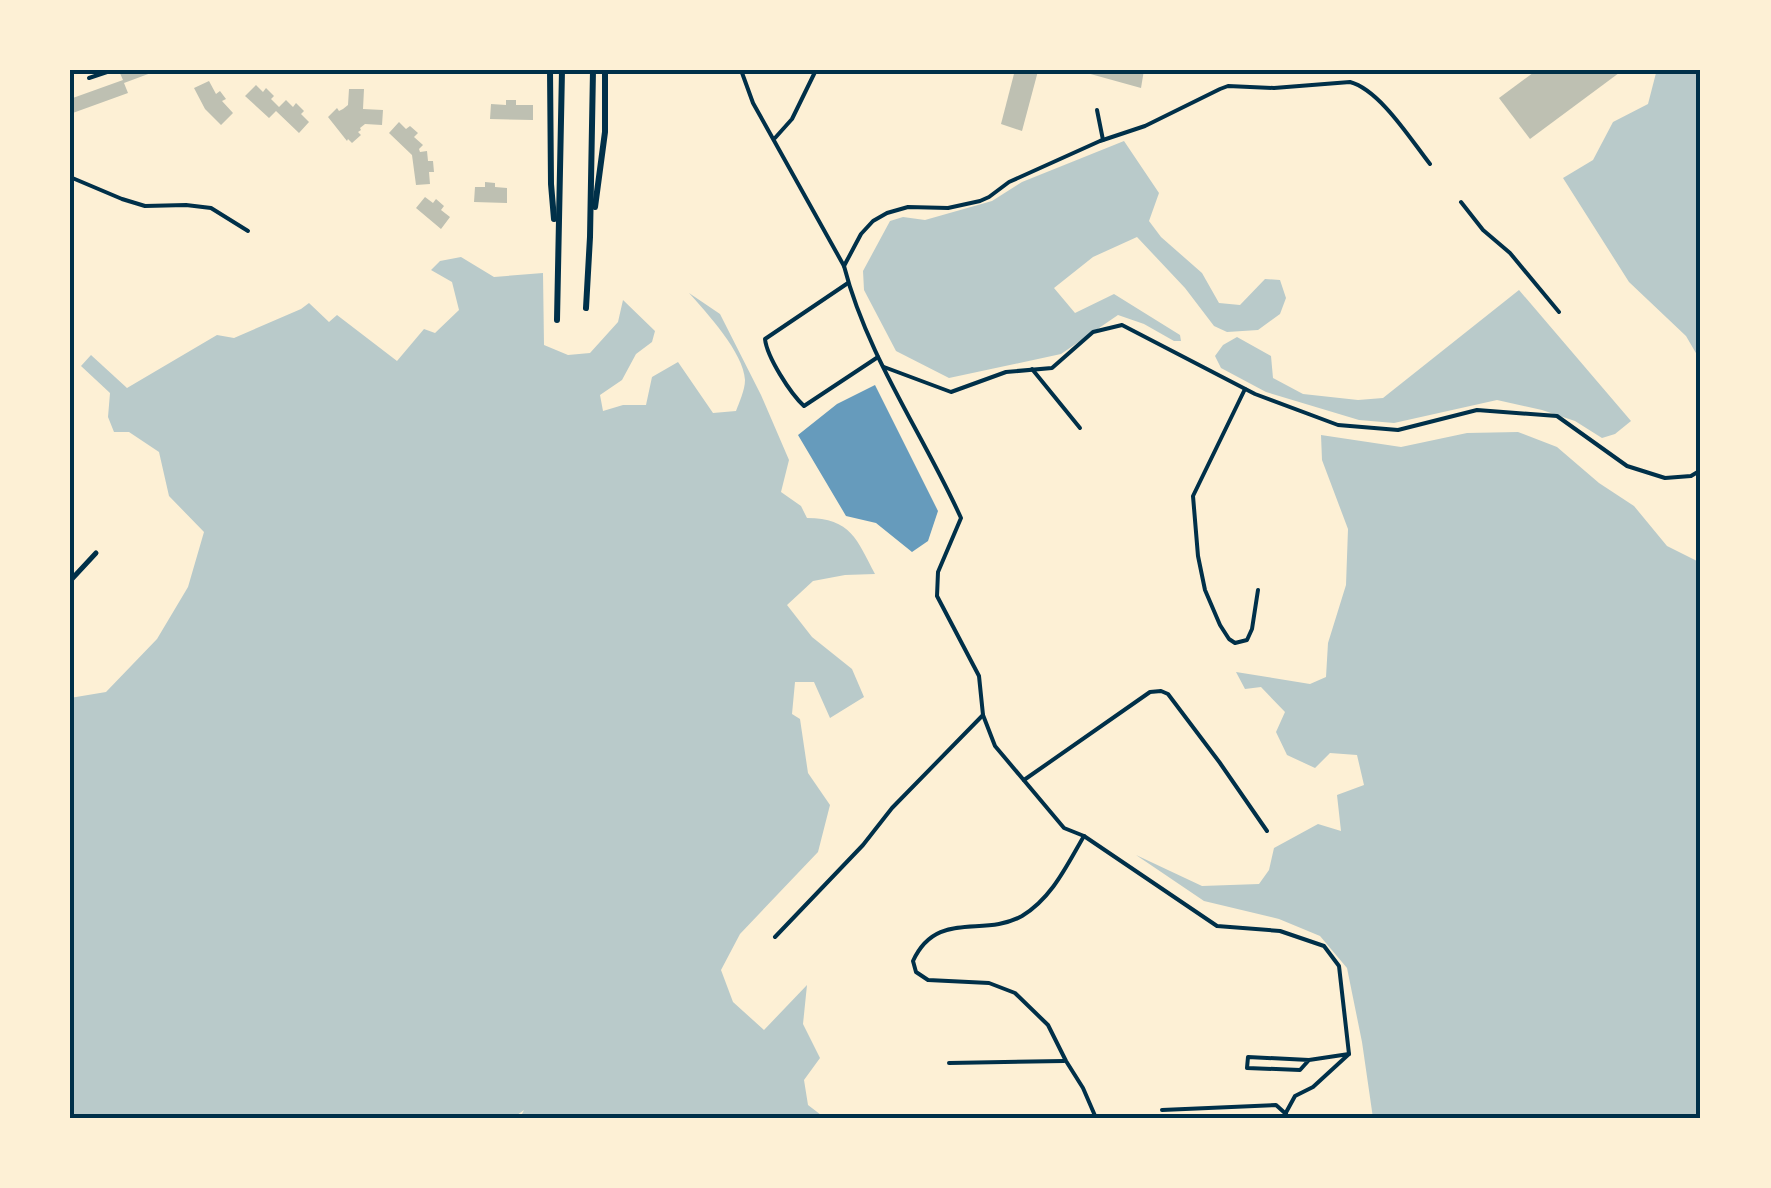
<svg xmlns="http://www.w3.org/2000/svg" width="1771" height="1188" font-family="'Varela Round',sans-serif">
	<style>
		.green { fill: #b9caca }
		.water { fill: #669bbc }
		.building { fill: #bec0b2 }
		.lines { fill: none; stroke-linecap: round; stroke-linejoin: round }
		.minor { stroke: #003049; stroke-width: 4 }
		.tertiary { stroke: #003049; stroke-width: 5 }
		.secondary { stroke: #003049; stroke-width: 6 }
		.neatline { fill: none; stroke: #003049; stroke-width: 4 }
	</style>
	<rect width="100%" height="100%" fill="#fdf0d5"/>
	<g class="green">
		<path d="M1660,70H1701L1700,360L1686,336L1629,282L1563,178L1593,160L1613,122L1648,104L1656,73Z"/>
		<path d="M1124,141L1159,193L1149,221L1161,237L1202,273L1219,303L1240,305L1265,279L1280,280L1286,298L1280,314L1258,330L1227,332L1214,326L1185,288L1137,237L1093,257L1054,288L1075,313L1114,294L1180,335L1181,341H1174L1144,324L1118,315L1061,354L949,378L896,351L864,290L863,271L890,221L903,217L925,220L992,201L1022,182Z"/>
		<path d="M461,257L494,277L543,273L544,345L568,355L590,353L618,322L623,300L655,331L652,342L636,354L622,380L600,395L603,411L623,405H646L652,377L678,362L713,413L736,411C739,403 745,390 745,380C744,353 706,312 689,293L720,314L761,395L789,460L781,492L801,506L807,518C851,518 857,540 875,574L845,575L813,581L787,605L812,637L852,669L864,697L830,718L814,682H795L792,714L800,719L808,773L830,805L818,852L740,934L721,970L733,1002L764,1030L807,985L803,1024L820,1058L804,1080L808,1105L825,1118H520L524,1110L513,1118H70V698L106,692L157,639L188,587L204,532L169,496L159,452L129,432H114L108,417L110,393L81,366L91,355L127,388L217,335L234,338L301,309L309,303L329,322L337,315L397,361L424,329L435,333L459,310L452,282L431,270L440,261Z"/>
		<path d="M1519,290L1631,421L1615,434L1602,438L1575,421L1542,410L1497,400L1394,423L1359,420L1266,392L1221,368L1215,356L1223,345L1237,337L1271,356L1273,378L1303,394L1358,400L1383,398Z"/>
		<path d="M1518,432L1557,447L1599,483L1634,506L1667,546L1701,563V1118H1373L1362,1042L1347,968L1320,936L1279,919L1204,901L1136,855L1202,886L1259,884L1269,870L1274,848L1318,824L1341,831L1337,795L1364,785L1357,755L1330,753L1315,768L1287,755L1276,732L1285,712L1261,687L1245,689L1236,672L1310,684L1326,677L1328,643L1346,585L1348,529L1322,460L1321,435L1401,447L1467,433Z"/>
	</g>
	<path class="water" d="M875,385L938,511L928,541L912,552L876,523L846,516L798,435L837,404Z"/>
	<g class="building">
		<path d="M159,70L124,83L128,93L70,114V99L123,80L119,71Z"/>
		<path d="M1015,70L1038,71L1022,131L1001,124Z"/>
		<path d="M1076,70H1144L1141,88Z"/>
		<path d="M1537,70H1623L1530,139L1499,98Z"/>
		<path d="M209,81L216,94L220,91L226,99L222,101L233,113L221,125L205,109L194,88Z"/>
		<path d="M256,85L263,92L266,88L274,96L271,99L279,107L286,100L293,107L296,103L304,111L301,114L309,122L299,133L276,111L269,118L245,96Z"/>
		<path d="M349,89H364L363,109L383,110L382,125L365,124L360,128L361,130L358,132L361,135L352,143L348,139L347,141L328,117L337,108L339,111L343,109L348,105Z"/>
		<path d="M506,100H516V105H533V120L490,119L491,104L506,105Z"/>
		<path d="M399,122L406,129L410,126L418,133L414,137L423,145L419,149L420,152L427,151L428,161H433L434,172H429L430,184L416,185L412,155L389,133Z"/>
		<path d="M485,182L495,183V187L507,188V203L474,202L475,187H485Z"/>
		<path d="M425,197L433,203L436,199L444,206L441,210L450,217L441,229L416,208Z"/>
	</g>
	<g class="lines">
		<g class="minor">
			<path d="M741,70L753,103L844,266C867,356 923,434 961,518L938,572L937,596L979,676L983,715L995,746L1064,828L1084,836L1217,926L1280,931L1324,946L1339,966L1349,1054"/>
			<path d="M89,78L113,70"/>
			<path d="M1097,110L1103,140"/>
			<path d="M775,138L792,119L816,70"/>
			<path d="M70,177L122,199L145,206L186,205L211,208L248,231"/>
			<path d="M1461,202L1483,230L1510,253L1559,312"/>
			<path d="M844,266L861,234L873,221L887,213L908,207L948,208L980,201L989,197L1009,182L1100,141L1145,126L1220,89L1228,86L1274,88L1350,82C1380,90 1411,140 1430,164"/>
			<path d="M848,283L765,339C767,357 790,393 804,406L878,357"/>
			<path d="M884,367L951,392L1006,372L1052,368L1093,332L1122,325L1255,394L1338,425L1398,430L1477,410L1557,416L1627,466L1665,478L1691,476L1701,470"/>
			<path d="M1032,369L1080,428"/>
			<path d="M1245,389L1193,496L1198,556L1205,590L1220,625L1229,639L1235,643L1247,640L1252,629L1258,590"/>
			<path d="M1024,780L1150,692L1161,691L1168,694L1220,763L1267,831"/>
			<path d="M1084,836C1067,865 1052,898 1022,916C983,938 937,909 913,961L916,972L928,980L989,983L1015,993L1048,1025L1066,1061L1083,1088L1096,1118"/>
			<path d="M775,937L863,845L892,808L983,715"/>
			<path d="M949,1063L1064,1061"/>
			<path d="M1162,1110L1276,1105L1286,1114L1287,1118"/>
			<path d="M1283,1118L1295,1096L1313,1087L1349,1054L1309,1060L1248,1057L1247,1068L1300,1070L1309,1060"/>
		</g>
		<path class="tertiary" d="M70,581L96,553"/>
		<g class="secondary">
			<path d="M550,70L551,184L554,219"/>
			<path d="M595,207L605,132V70"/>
			<path d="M586,308L590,237L593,70"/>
			<path d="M557,320L562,70"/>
		</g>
	</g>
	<rect width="1771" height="1188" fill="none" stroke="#fdf0d5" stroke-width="145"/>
	<rect x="72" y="72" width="1626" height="1044" class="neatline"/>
</svg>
